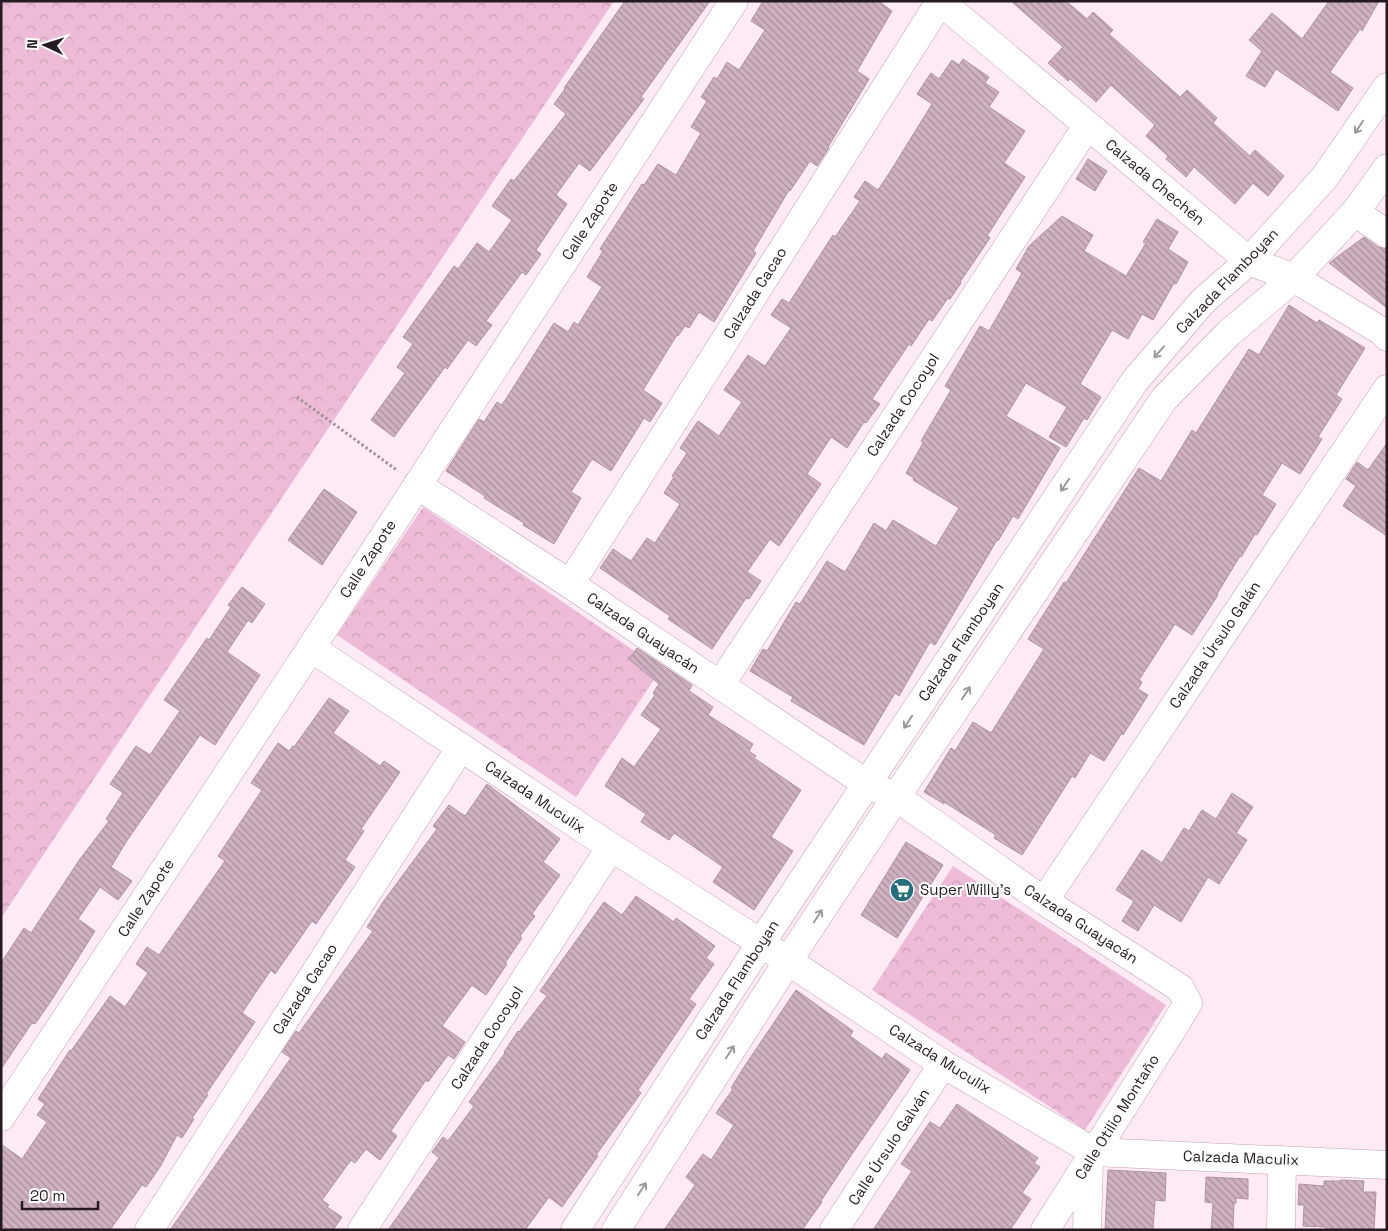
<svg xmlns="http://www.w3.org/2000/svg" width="1388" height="1231" font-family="'Space Grotesk',sans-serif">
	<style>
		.forest { fill: url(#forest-crowns) }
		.building { fill: url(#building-back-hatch); stroke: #b093a3 }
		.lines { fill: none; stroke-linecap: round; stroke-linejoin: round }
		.street-casing { stroke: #c0a2b3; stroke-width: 29 }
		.secondary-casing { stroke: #c0a2b3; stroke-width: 29 }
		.path { stroke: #a2929b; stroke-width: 3; stroke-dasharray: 2.5 2.5; stroke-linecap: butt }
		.street { stroke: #fff; stroke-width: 28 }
		.secondary { stroke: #fff; stroke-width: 28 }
		.oneway { stroke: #9d989b }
		.labels { text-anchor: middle; stroke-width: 4; stroke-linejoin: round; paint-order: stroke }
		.street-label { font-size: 15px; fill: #251a21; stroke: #fff }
		.poi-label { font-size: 15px; fill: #251a21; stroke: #fff; text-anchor: start }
	</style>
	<defs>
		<pattern id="forest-crowns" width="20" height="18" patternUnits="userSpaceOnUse" patternTransform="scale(1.25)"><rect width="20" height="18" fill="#edbbd7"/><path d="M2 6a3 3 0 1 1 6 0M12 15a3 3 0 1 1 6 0" fill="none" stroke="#cba0b8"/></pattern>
		<pattern id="building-back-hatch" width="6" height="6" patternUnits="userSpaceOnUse" patternTransform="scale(1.25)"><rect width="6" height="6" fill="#cfb1c1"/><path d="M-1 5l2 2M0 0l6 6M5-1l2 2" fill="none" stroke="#a88f9c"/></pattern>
	</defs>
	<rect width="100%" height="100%" fill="#fdeaf4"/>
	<g class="forest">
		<path d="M1,1H614L1,918Z"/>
		<path d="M423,507L661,669L576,797L337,635Z"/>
		<path d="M953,866L1166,1005L1085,1130L872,990Z"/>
	</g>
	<g class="building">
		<path d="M625,1H710L641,97L644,99L590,171L579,163L556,195L567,204L536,250L541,254L526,275L522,272L486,321L492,325L476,346L468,340L447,369L445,367L394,437L371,420L405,373L397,367L413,344L403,337L454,266L458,269L477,243L489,252L512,220L492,206L511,179L514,181L566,114L554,104L565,89L564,88Z"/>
		<path d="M763,1H878L892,11L857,71L869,79L828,147L829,148L817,166L810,161L790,191L789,190L753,251L756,253L714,322L699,312L689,328L685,326L678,336L677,335L643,390L662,403L650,422L644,418L611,471L592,459L571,492L581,498L554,544L523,525L524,523L484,498L485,496L446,471L479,419L484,422L497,402L502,405L554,323L568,332L574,322L578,325L602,287L587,277L603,251L600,249L642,184L644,185L658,164L676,175L701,133L691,127L707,101L701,97L714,77L717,79L727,62L739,70L765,30L751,21Z"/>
		<path d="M1011,1H1066L1087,19L1093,12L1113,30L1109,34L1180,97L1187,90L1217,118L1213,123L1250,156L1255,150L1284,176L1268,196L1253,183L1235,204L1194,167L1186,177L1166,159L1168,156L1146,136L1155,125L1111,85L1096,102L1070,79L1068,81L1048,63L1063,47Z"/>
		<path d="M1329,1H1379L1362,31L1360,29L1330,72L1353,88L1338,111L1276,69L1265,87L1246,76L1262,51L1249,40L1272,13L1302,39Z"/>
		<path d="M963,59L989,77L985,83L999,92L989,107L1025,131L1004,163L1025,177L987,236L990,238L960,282L961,283L950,299L948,298L932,321L929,319L911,346L909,344L872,399L880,404L866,423L864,422L847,448L831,437L807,474L821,484L779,546L770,539L747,572L761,581L749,599L746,598L712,649L668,619L670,616L600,568L613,549L631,561L647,538L655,543L680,504L664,493L674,477L672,476L687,453L680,448L698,421L719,436L742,402L724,390L748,355L765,366L791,328L771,315L782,299L789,303L833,235L835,237L860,201L854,197L865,181L878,190L890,172L932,104L917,94L931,73L939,79L952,60L959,65Z"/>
		<path d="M1088,159L1107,171L1095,191L1076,179Z"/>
		<path d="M1062,216L1093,235L1084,251L1126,276L1146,243L1143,242L1157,219L1178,232L1168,249L1188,262L1176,284L1174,283L1153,320L1142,314L1128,339L1112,330L1080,384L1101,397L1087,420L1084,418L1066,447L1049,437L1067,407L1026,383L1006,416L1060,448L1018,519L1013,516L998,541L997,540L935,645L930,642L899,696L895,693L864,745L791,701L793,697L750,671L763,649L767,651L796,602L800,604L827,561L845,572L874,523L886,531L893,520L936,546L959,508L913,480L914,478L906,473L923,443L921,441L951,390L945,386L980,326L989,331L1022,273L1016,269L1029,246Z"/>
		<path d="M1364,237L1378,247L1387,249V308L1329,263Z"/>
		<path d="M1289,305L1317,323L1319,320L1365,348L1336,395L1342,399L1318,437L1322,439L1300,474L1282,463L1262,495L1276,504L1257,535L1255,534L1241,557L1240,556L1217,594L1218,595L1192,635L1175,624L1139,680L1142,682L1138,689L1148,695L1123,735L1122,733L1104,761L1090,753L1075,778L1072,776L1022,855L994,838L996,835L944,802V804L924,792L951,748L955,751L973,722L991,733L1044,649L1028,639L1064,582L1066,583L1139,468L1161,481L1192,430L1196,433L1249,349L1259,355Z"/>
		<path d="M1387,443V536L1343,506L1356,486L1346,479L1357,462L1368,470Z"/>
		<path d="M324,489L357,512L322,565L288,540Z"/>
		<path d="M242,587L265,604L252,623L248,620L227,652L260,675L215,745L200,735L126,842L111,867L132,881L118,900L100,887L78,919L95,931L51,1001L35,1024L32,1023L1,1069V963L24,928L31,933L80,859L109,821L106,819L123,793L110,784L136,746L150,755L180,711L164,700L207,638L209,640L231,607L228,605Z"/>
		<path d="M637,648L692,685L689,691L713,707L708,715L753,744L749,751L756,756L754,758L801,790L771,837L793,851L754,910L713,882L723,867L674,833L669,840L641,822L646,814L605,786L622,758L634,767L661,729L641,715L655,695L653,693L659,684L629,659Z"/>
		<path d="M329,698L349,711L333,733L380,766L384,761L400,772L361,829L364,831L345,860L355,867L316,924L312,921L275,974L271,970L256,992L242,1013L255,1022L206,1094L208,1095L192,1118L194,1119L182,1138L177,1135L160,1167L146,1187L142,1185L110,1230H1V1144L22,1159L47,1122L37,1115L45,1104L38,1099L70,1050L71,1051L110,996L125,1007L148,973L136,964L147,947L159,955L225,861L218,856L262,790L251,783L278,743L289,751L293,746L294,747Z"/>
		<path d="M487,784L560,839L543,862L560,875L532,914L535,916L520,936L522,938L505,963L507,964L486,995L472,985L442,1026L465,1042L454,1059L448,1055L428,1082L426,1080L391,1131L397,1136L380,1160L366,1149L355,1163L351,1160L322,1200L329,1205L327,1207L342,1217L333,1230H170L291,1058L282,1052L296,1031L299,1033L373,931L367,927L383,902L437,829L433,826L449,805L465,816Z"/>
		<path d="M1232,793L1253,807L1236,833L1247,840L1219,884L1208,877L1181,922L1154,905L1138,931L1122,921L1134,901L1116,890L1142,850L1162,863L1184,828L1189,831L1202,810L1216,819Z"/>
		<path d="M906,842L943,865L897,938L861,915Z"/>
		<path d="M636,896L674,922L676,918L715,946L706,958L714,964L689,999L696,1004L638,1090L641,1093L596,1155L598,1156L562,1207L549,1197L525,1230H388L439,1158L432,1152L443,1137L448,1141L474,1106L469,1102L505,1053L504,1052L518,1031L519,1032L547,996L540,991L604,902L622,915Z"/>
		<path d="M796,990L853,1031L850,1036L882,1059L886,1053L910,1070L852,1154L821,1201L822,1202L802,1230H664L695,1185L686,1177L703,1154L711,1160L734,1125L716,1113L733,1089L731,1088L744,1067Z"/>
		<path d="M957,1104L1038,1158L1034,1163L1040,1167L1022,1193L1031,1199L1010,1230H873L912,1171L901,1164L930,1122L940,1128Z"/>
		<path d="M1108,1170L1166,1173L1165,1201L1155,1200L1153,1230H1105Z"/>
		<path d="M1206,1177L1248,1179V1199L1236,1198V1203H1234L1233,1230H1211L1213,1203L1205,1202Z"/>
		<path d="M1341,1180L1364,1181L1363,1192H1376L1374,1230H1326V1227L1303,1226L1304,1205H1298L1299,1184L1324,1186V1181H1341Z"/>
	</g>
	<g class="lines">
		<g class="street-casing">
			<g id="street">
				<path d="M940,1L1249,261L1294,278L1383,332L1387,337"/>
				<path d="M1355,212L1387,234"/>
				<path d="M417,485L570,584L867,784L896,797L1044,901L1180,988L1188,1003L1173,1028L1045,1230"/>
				<path d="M570,584L940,2"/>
				<path d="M311,648L611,847L761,943L943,1064L1094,1152L1387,1165"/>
				<path d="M720,685L1087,126"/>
				<path d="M1044,901L1387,389"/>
				<path d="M1,1117L311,648L734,1"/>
				<path d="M149,1230L461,747"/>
				<path d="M362,1230L611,847"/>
				<path d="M834,1230L943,1064"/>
				<path d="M1087,1230L1089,1161"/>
				<path d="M1281,1230L1282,1160"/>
			</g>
		</g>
		<g class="secondary-casing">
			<g id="secondary">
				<path d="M575,1230L761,943L1134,382L1202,302L1249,261L1325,177L1387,87"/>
				<path d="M616,1230L788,961L896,797L1164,399L1229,333L1294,278L1355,212L1387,168"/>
			</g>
		</g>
		<path class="path" d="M297,397L398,471"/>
		<use href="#street" class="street"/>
		<use href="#secondary" class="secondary"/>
	</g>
	<defs><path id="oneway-shaft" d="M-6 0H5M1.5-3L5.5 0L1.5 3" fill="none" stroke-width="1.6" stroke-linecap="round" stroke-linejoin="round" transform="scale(1.25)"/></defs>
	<g class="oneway">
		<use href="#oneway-shaft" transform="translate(1359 127) rotate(124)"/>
		<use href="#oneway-shaft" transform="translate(1159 352) rotate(131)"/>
		<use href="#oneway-shaft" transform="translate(1065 485) rotate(124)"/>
		<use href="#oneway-shaft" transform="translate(966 693) rotate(-56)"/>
		<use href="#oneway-shaft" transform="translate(908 722) rotate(124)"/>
		<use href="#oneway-shaft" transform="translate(818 916) rotate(-57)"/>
		<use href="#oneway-shaft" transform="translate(730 1052) rotate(-57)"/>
		<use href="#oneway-shaft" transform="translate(642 1189) rotate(-57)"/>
	</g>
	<defs>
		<g id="supermarket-disc" transform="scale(1.25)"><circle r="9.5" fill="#276e7c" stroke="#fff"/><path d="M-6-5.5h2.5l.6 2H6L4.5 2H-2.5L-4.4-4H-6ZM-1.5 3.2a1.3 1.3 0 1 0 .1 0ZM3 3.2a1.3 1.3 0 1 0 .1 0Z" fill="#fff"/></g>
	</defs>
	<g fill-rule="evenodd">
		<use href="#supermarket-disc" x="902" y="890"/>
	</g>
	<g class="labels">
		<g class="street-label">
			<text transform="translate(1155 182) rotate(40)" y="5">Calzada Chechén</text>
			<text transform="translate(590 221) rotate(-57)" y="5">Calle Zapote</text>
			<text transform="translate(1227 281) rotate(-46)" y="5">Calzada Flamboyan</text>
			<text transform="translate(755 293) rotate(-58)" y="5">Calzada Cacao</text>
			<text transform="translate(903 405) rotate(-57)" y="5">Calzada Cocoyol</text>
			<text transform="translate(368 559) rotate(-57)" y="5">Calle Zapote</text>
			<text transform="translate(643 633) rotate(34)" y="5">Calzada Guayacán</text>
			<text transform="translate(961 642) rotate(-56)" y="5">Calzada Flamboyan</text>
			<text transform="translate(1215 645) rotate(-56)" y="5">Calzada Úrsulo Galán</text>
			<text transform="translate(535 797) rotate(34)" y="5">Calzada Muculix</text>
			<text transform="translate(146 898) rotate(-57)" y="5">Calle Zapote</text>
			<text transform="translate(1081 924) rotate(33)" y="5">Calzada Guayacán</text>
			<text transform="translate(737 980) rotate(-57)" y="5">Calzada Flamboyan</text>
			<text transform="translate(305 989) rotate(-57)" y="5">Calzada Cacao</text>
			<text transform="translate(487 1038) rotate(-57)" y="5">Calzada Cocoyol</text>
			<text transform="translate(940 1059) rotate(32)" y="5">Calzada Muculix</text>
			<text transform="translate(1117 1117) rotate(-58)" y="5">Calle Otilio Montaño</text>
			<text transform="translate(889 1147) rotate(-57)" y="5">Calle Úrsulo Galván</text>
			<text transform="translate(1241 1158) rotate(2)" y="5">Calzada Maculix</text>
		</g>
		<g class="poi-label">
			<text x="920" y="895">Super Willy's</text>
		</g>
	</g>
	<rect width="1388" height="1231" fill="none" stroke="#251a21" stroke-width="5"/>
	<g transform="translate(45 45) rotate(274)" stroke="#ffffff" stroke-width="4" paint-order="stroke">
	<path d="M0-4L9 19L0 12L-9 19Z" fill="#251a21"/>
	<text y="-8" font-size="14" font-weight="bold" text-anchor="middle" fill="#251a21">N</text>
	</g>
	<path d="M22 1201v8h76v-8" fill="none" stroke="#251a21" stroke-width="2.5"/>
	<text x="30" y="1201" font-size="15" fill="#251a21" stroke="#ffffff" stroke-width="4" paint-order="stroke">20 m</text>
</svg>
